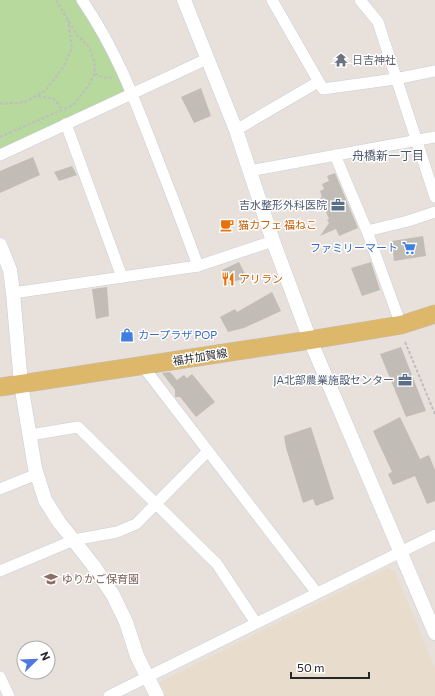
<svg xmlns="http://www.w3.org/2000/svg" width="435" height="696" font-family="Commissioner,'Noto Sans JP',sans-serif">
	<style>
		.education { fill: #e8dccc }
		.green { fill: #b7d99d }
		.building { fill: #c1bcb6 }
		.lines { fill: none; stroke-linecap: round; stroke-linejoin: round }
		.minor-casing { stroke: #c9cdd8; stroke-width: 12 }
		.tertiary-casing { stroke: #c9cdd8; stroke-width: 15 }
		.primary-casing { stroke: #bebebe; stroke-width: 19 }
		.path { stroke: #bebebe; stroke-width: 2; stroke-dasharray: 3 2; stroke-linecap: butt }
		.minor { stroke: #fff; stroke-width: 11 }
		.tertiary { stroke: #fff; stroke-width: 14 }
		.primary { stroke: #deb86a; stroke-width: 18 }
		.labels { text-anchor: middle; stroke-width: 3; stroke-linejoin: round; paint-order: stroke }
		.worship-label { font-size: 11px; fill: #5b616d; stroke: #fff; text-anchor: start }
		.service-label { font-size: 11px; fill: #4e5e75; stroke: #fff; text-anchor: end }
		.food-label { font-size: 11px; fill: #c56008; stroke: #fff; text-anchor: start }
		.shop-label { font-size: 11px; fill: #366cbe; stroke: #fff; text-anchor: end }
		.street-label { font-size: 11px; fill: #272727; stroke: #fff }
		.education-label { font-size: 11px; fill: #785e54; stroke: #fff; text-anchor: start }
		.neighbourhood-label { font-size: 12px; fill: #4e5872; stroke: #fff }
	</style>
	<rect width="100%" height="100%" fill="#e8e1db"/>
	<path class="education" d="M388,568L395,572L435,668V696H163L159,689L160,682Z"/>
	<path class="green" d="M0,0H80L133,94L0,155Z"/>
	<g class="building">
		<path d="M201,88L211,116L194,123L181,97Z"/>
		<path d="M33,157L40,175L0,193V171Z"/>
		<path d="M72,166L77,175L59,181L54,172Z"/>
		<path d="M335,173L358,228L339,236L336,229L320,236L329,223L327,220L329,219L320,198L322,197L320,191L324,189L322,184L329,181L327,176Z"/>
		<path d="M423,236L426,256L394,261L392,241Z"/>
		<path d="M239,262L247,278L228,283L222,270Z"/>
		<path d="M371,262L380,290L362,296L351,268Z"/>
		<path d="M107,287L109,316L96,319L92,289Z"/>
		<path d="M272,292L281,311L244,328L228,332L220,317L235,309L237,312Z"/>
		<path d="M401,347L426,411L406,417L380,354Z"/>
		<path d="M170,372L177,380L184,375L187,378L192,374L215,402L196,417L180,397H175V390L162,373Z"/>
		<path d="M400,417L420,459L429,455L435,470V501L427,504L415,476L393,485L388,474L392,472L373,431Z"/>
		<path d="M311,427L334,499L316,506L313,499L303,503L286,448L284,436Z"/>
	</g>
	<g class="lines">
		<g class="minor-casing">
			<g id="minor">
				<path d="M82,0C115,48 133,95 154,150C169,188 184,227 198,266"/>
				<path d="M272,0L323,89L395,79L435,71"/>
				<path d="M360,0L378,22L435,197"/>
				<path d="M66,124L122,277"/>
				<path d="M236,130L318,82"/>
				<path d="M0,155L207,59"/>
				<path d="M335,155L367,231L401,325"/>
				<path d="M249,171L435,137"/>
				<path d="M367,231L408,221L435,212"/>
				<path d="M13,293L198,266L273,241"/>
				<path d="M142,365L317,593"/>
				<path d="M30,435L78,427L217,564L256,623"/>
				<path d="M0,489L37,474"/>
				<path d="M0,571L74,540L117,532L136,524L208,451"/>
				<path d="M0,677L9,696"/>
				<path d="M109,696L435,535"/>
			</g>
		</g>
		<g class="tertiary-casing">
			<g id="tertiary">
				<path d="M184,0L236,130L273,241L310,340L435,633"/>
				<path d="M0,245L10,270L13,293L21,384L35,468L45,500L59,522L93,565L113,595L126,622L137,656L157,696"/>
			</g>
		</g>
		<g class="primary-casing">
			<path id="primary" d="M0,387L310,340L401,325L435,314"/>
		</g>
		<g class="path">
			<path d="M56,0L77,35L89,47L94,61L95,73C100,77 107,79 114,77"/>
			<path d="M38,96L54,99L62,109"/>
			<path d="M0,103L3,104L25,102L45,91L64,66L72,48L68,20"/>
			<path d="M0,137L73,105L89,85L95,73"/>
			<path d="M405,342L435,414"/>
		</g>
		<use href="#minor" class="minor"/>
		<use href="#tertiary" class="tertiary"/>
		<use href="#primary" class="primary"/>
	</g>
	<defs>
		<g id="temple-bare" transform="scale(1.08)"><path d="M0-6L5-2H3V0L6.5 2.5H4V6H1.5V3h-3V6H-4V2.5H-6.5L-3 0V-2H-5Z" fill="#6b7280" stroke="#fff" stroke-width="2.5" paint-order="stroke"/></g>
		<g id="office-bare" transform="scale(1.08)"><path d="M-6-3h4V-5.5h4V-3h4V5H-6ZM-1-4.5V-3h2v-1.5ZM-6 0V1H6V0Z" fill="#5c6f8a" stroke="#fff" stroke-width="2.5" paint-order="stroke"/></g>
		<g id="cafe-bare" transform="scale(1.08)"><path d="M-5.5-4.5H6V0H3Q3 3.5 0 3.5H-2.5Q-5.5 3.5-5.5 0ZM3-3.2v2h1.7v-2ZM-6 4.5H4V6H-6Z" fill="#e8710a" stroke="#fff" stroke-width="2.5" paint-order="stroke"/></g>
		<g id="supermarket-bare" transform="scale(1.08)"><path d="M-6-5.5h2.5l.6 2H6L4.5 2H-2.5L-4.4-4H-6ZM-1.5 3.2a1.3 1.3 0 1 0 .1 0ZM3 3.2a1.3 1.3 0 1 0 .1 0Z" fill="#3f7fe0" stroke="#fff" stroke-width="2.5" paint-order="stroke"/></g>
		<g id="restaurant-bare" transform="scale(1.08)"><path d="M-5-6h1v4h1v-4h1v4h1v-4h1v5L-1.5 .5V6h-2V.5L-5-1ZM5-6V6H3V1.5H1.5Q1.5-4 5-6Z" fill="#e8710a" stroke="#fff" stroke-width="2.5" paint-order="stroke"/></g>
		<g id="shop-bare" transform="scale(1.08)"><path d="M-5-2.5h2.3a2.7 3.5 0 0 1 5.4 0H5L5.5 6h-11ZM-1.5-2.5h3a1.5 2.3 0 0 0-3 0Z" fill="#3f7fe0" stroke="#fff" stroke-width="2.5" paint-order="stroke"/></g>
		<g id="school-bare" transform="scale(1.08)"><path d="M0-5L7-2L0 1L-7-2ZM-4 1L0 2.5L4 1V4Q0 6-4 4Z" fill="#8d6e63" stroke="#fff" stroke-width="2.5" paint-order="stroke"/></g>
	</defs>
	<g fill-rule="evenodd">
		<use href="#temple-bare" x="341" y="60"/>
		<use href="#office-bare" x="338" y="205"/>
		<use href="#cafe-bare" x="227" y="225"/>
		<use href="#supermarket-bare" x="409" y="248"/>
		<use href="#restaurant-bare" x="228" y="279"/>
		<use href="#shop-bare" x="127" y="335"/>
		<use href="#office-bare" x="405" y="380"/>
		<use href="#school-bare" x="51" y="579"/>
	</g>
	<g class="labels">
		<g class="worship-label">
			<text x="352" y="64">日吉神社</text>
		</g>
		<g class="service-label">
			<text x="327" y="209">吉水整形外科医院</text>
			<text x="394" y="384">JA北部農業施設センター</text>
		</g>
		<g class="food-label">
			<text x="238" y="229">猫カフェ 福ねこ</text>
			<text x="239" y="283">アリラン</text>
		</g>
		<g class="shop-label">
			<text x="398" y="252">ファミリーマート</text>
			<text x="138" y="339" text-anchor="start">カープラザ POP</text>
		</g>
		<g class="street-label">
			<text transform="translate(200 357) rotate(-9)" y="4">福井加賀線</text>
		</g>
		<g class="education-label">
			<text x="62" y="583">ゆりかご保育園</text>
		</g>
		<g class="neighbourhood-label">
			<text x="388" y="160">舟橋新一丁目</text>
		</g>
	</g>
	<g transform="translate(36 660) rotate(67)"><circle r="19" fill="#ffffff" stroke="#a9a9a9"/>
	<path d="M0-3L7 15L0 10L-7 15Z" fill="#4e77e2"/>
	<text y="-6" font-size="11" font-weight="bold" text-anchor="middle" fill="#272727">N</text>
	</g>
	<path d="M291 672v6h78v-6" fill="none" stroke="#272727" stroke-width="2"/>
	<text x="297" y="672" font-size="12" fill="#272727" stroke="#ffffff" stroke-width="3" paint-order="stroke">50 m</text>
</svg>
